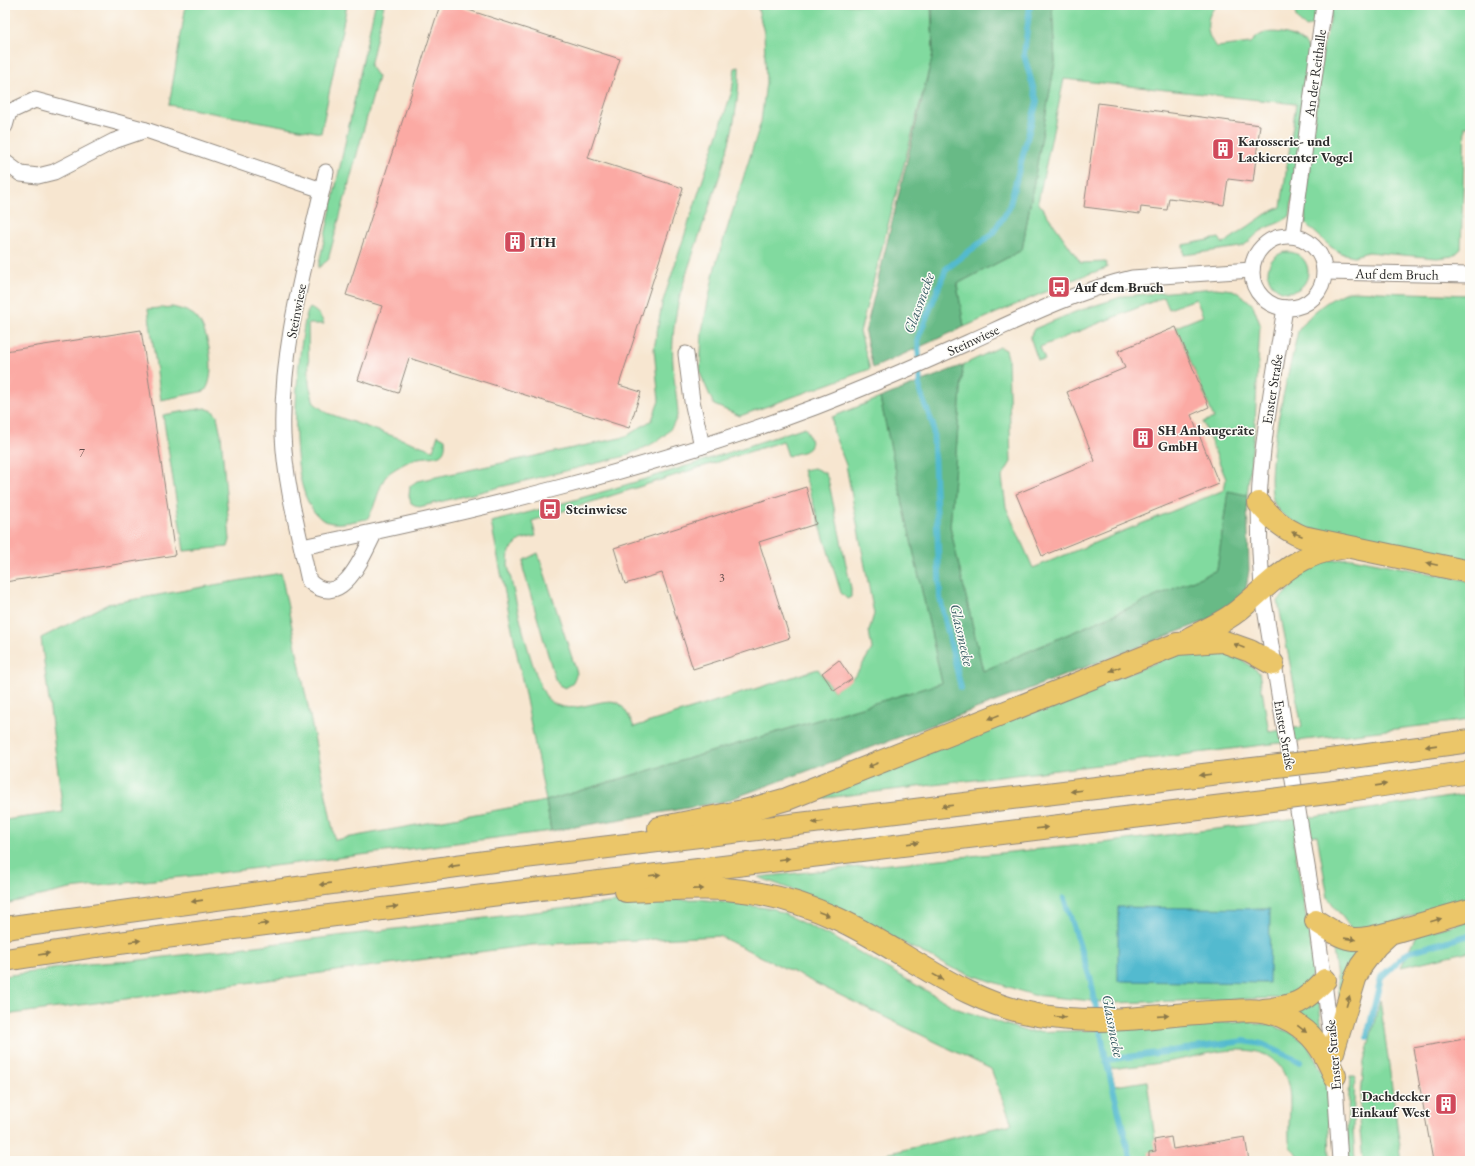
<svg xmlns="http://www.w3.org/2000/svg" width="1475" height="1166" font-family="'EB Garamond',serif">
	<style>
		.green { fill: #81da9f; stroke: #568265 }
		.forest { fill: #68ba86; stroke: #4a7258 }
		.water { fill: #52bacf; stroke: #3e727d }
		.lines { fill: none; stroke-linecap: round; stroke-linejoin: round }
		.stream { stroke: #52bacf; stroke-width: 6 }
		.building { fill: #fbaaa4 }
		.street-casing { stroke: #91887e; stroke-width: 17 }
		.highway-casing { stroke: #91887e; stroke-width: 24 }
		.street { stroke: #fff; stroke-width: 15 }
		.highway { stroke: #ebc669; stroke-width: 22 }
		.highway-bridge-casing { stroke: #91887e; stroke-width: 24; stroke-linecap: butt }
		.highway-bridge { stroke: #ebc669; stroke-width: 22 }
		.oneway { fill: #8b784a }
		.labels { text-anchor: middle; stroke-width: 3; stroke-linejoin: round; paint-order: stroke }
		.number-label { font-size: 12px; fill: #5f4b49 }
		.street-label { font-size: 14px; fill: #2b2b2b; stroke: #fdfcf7 }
		.poi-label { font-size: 14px; font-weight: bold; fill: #2b2b2b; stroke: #fdfcf7; text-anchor: start }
		.water-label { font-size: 15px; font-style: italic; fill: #395d64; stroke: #fdfcf7 }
	</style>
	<rect width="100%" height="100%" fill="#fdfcf7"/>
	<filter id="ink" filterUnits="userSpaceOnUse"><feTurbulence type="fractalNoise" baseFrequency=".025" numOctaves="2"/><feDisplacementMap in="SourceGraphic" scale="8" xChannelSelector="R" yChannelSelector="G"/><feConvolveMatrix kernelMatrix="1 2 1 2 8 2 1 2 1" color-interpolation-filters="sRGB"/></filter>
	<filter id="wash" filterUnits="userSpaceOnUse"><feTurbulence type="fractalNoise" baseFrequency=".012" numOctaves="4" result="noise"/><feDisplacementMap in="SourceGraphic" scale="16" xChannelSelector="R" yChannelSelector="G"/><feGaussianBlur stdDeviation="0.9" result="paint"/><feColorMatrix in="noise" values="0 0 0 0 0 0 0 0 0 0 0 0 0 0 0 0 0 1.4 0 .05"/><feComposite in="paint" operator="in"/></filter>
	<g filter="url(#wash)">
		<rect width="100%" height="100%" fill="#f7e6d0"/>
		<g class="green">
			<path d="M186,5H347L321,133L169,105Z"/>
			<path d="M375,5H384L370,66L378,77L328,260L318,268Z"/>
			<path d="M757,5H931L933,54L860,332L870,369L740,416L714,405L700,373L702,331L715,267L761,122L766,82L764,33Z"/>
			<path d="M1052,5H1218C1204,14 1205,37 1217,47L1251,43C1255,39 1259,34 1266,33C1279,30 1302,36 1308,48C1310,52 1309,57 1310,61L1290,216C1279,224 1271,225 1261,231C1253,236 1249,244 1240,247L1184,255L1183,245L1219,238L1223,244L1266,214L1281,207L1296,104L1064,79L1038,202L1081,263L1106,262L1107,268L1080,277L964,327L957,284L1022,250L1055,62Z"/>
			<path d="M1296,5H1318L1314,24L1307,27C1298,24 1293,15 1296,5Z"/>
			<path d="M1332,5H1470V126H1465L1461,249L1453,256L1437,258L1368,252L1354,256L1341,253L1331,247L1306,224L1304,206L1323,48L1330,22Z"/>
			<path d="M739,67C740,133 712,195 692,257C683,283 674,312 673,340C671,364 676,389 678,412C672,440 645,447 622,457L419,507L411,503L409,496L410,486L417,481L625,437L652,420L659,401L654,349L662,304L732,91L735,68Z"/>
			<circle cx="1288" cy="272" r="20"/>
			<path d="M1215,288L1233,290L1244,297L1253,305L1260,324L1255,423L1247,495L1228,492L1217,570L983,671L950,527L963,365L1000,347L1006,350L1008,358L1011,462L1002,477L1006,507L1033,568L1224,490L1226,479L1203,422L1214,418L1176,327L1203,316L1196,299L1169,309L1164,297L1040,347L1045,360H1038L1030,337L1034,329L1075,312L1124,296Z"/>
			<path d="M1349,291L1470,295V560L1307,528C1295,522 1280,517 1274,503C1262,469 1290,369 1298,331C1311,312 1328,299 1349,291Z"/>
			<path d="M172,307C180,309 190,311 196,317C209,331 217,375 205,391L161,400L148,309Z"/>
			<path d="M310,308C318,312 321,316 324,324H308L309,384L314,403L327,413L433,450L438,435L445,439C448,464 427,453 412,460C405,463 394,469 388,474C378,484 377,506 367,519C352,521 333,528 320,518C286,491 296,386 301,346C303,337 304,315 310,308Z"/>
			<path d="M880,398L942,683L546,801L551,831L218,873L70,889L5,904V820L63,812L41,638L108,604L281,573L335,840L546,801L491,522C597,496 701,462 805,427C817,452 811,449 788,456L783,441L532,521L536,536L520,540L509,551L508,565C513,590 534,688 550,701C573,719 605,693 620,704C626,710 631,720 634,727L818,669L834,691L856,675L872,649L869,631L874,614L846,465L834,434L832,417Z"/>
			<path d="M205,408L213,411L217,416L221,435L230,540L228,547L184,551L163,415Z"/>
			<path d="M814,468L825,473L828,479L851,588V597L847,599L841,593L803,470Z"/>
			<path d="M538,553L577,673L572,684L565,688L559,685L555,679L523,568L524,560Z"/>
			<path d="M1352,558L1470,581V720L809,800L1180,653L1230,651L1259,672L1269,732L1302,727L1278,601L1291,587L1303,570L1325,561Z"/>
			<path d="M1470,794V899L1376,927L1353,931L1328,898L1317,835L1293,838L1314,965C1309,991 1302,989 1280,998L1112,1003L1033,995L954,969L817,899L758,877L1102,843L1314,817Z"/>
			<path d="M699,899L774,909L838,940L958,1009L1028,1032L1103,1030L1244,1021L1271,1025L1292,1033L1306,1043L1327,1080L1330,1158L1328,1161H1304L1290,1147C1286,1126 1294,1102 1287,1081C1271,1031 1208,1055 1172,1061C1152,1065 1131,1066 1111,1069L1115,1086L1147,1081L1158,1161H857L1012,1124L991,1069L719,936L532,945L5,1015V976L87,964L132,961L625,901Z"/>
			<path d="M1470,920V951L1401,967L1417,935Z"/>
			<path d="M1332,943L1367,948L1340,999Z"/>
			<path d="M1319,999L1322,1034L1290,1013Z"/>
			<path d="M1380,1000L1402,1161H1363L1359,1121L1364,1062Z"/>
			<path d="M1350,1076H1355L1353,1128L1355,1161H1350L1347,1131Z"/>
		</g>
		<g class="forest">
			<path d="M932,5H1052L1055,62L1022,250L957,284L964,327L873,368L865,333L933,54Z"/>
			<path d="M963,365L950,527L983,671L1217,570L1228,491L1247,495L1249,570L1246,589L1232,606L1206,621L1011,696L723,802L551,831L546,801L942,683L880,398Z"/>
		</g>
		<path class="water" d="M1118,907L1270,909L1269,983L1118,981Z"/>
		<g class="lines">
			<g class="stream">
				<path d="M961,688L940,598L933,425L920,392L918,338L946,269L992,234L1009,208L1037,101L1024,55L1030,5"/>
				<path d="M1064,898L1091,981L1106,1060L1131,1161"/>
				<path d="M1367,1037L1381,977L1408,952L1470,935"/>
				<path d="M1106,1060L1244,1041L1262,1044L1300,1062"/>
			</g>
		</g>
		<g id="blocks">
			<g class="building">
				<path d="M440,5H453L620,59L588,158L683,188L619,385L641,392L629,428L409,358L398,393L358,380L382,306L346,295Z"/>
				<path d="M1098,103L1260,125L1253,182L1228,179L1224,205L1169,198L1167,210L1141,207L1140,214L1084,207Z"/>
				<path d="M1176,327L1209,407L1191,415L1219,484L1042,556L1016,494L1095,461L1067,392L1125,368L1118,351Z"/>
				<path d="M141,330L175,555L5,582V351Z"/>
				<path d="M806,487L816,524L759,542L790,638L693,669L662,573L625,584L614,548Z"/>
				<path d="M839,660L852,679L834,691L822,673Z"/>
				<path d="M1470,1038V1161H1433L1413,1048Z"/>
				<path d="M1171,1137L1173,1149L1245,1137L1249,1161H1149V1152L1156,1151L1154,1140Z"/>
			</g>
		</g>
	</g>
	<g filter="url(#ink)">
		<use href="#blocks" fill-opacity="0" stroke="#91887e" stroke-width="1"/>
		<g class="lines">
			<g class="street-casing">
				<g id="street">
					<path d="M5,126L9,112L35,100L146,130L322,190"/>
					<path d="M5,162L21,174L38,176L54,172L114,141L146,130"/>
					<path d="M326,172C307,258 280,346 283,435C285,484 299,534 309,581C342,612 363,555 375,532"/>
					<path d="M1293,235L1324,5"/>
					<circle cx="1288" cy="272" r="36"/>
					<path d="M1325,272L1470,275"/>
					<path d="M1285,308C1275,373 1261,439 1259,504C1259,533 1260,561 1262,590L1316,921L1332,1044"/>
					<path d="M686,354L692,401L702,446"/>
					<path d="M302,547C476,511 648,470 815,407C867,387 918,365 969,342C1022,318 1076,291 1132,278L1252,270"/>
					<path d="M1334,1068L1340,1161"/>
				</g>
			</g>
			<g class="highway-casing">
				<g id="highway">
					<path d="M1259,503C1272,519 1284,529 1303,537L1470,572"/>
					<path d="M1190,638C1207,629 1225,622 1240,609C1274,581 1293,555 1340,548"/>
					<path d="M1338,759L1470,741"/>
					<path d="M1343,791L1470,772"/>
					<path d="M659,828L748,810L787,799L1177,644L1222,641L1250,651L1273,664"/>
					<path d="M626,891C659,890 693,887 726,889C764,892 803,903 838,919C905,950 962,1003 1038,1015C1066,1020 1098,1021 1126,1019C1161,1017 1196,1012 1230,1011C1240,1011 1251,1009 1261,1011C1274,1012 1290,1019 1300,1027C1318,1039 1326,1057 1335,1076"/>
					<path d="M1316,921C1348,942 1352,943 1389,933"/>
					<path d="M5,928L493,861L1244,770"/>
					<path d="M5,960L96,946L491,895L1248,803"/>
					<path d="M1264,1010C1296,1006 1303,1003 1325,980"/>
					<path d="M1333,1052L1355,979L1361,966L1376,946L1390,933L1470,910"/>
				</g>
			</g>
			<use href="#street" class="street"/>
			<use href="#highway" class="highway"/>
			<g class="highway-bridge-casing">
				<g id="highway-bridge">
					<path d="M1244,770L1338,759"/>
					<path d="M1248,803L1343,791"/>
				</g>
			</g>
			<use href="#highway-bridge" class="highway-bridge"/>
		</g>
		<defs><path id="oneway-solid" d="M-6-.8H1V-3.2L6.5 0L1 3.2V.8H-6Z"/></defs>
		<g class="oneway">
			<use href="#oneway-solid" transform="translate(1297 534) rotate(-159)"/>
			<use href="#oneway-solid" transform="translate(1432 564) rotate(-168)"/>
			<use href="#oneway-solid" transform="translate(1239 646) rotate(-158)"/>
			<use href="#oneway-solid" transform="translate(1115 669) rotate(158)"/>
			<use href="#oneway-solid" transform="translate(994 717) rotate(158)"/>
			<use href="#oneway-solid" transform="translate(1431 746) rotate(172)"/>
			<use href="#oneway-solid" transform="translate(873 765) rotate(158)"/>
			<use href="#oneway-solid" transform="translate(1205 775) rotate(173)"/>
			<use href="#oneway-solid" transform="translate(1381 785) rotate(-8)"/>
			<use href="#oneway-solid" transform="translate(1076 791) rotate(173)"/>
			<use href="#oneway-solid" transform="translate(947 806) rotate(173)"/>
			<use href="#oneway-solid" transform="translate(818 822) rotate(173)"/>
			<use href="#oneway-solid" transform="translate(1042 828) rotate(-7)"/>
			<use href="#oneway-solid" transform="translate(913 843) rotate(-7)"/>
			<use href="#oneway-solid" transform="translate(784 859) rotate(-7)"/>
			<use href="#oneway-solid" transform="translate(454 866) rotate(172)"/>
			<use href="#oneway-solid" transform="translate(655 875) rotate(-7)"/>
			<use href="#oneway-solid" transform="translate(325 884) rotate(172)"/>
			<use href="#oneway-solid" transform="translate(698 889) rotate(-1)"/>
			<use href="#oneway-solid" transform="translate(197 901) rotate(172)"/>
			<use href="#oneway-solid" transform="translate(392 907) rotate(-7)"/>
			<use href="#oneway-solid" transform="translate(824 914) rotate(21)"/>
			<use href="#oneway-solid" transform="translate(1436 920) rotate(-16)"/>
			<use href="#oneway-solid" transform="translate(263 924) rotate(-7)"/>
			<use href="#oneway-solid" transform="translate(1350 939) rotate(8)"/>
			<use href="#oneway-solid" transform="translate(135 941) rotate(-7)"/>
			<use href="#oneway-solid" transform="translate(44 954) rotate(-9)"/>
			<use href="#oneway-solid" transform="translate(938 977) rotate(29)"/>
			<use href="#oneway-solid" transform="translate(1348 1001) rotate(-73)"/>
			<use href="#oneway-solid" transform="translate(1163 1016) rotate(-4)"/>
			<use href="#oneway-solid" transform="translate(1060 1017) rotate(5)"/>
			<use href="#oneway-solid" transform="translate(1302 1029) rotate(38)"/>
		</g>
	</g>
	<defs>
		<g id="building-square" transform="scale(1.15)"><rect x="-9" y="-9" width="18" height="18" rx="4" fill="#d1495b" stroke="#fdfcf7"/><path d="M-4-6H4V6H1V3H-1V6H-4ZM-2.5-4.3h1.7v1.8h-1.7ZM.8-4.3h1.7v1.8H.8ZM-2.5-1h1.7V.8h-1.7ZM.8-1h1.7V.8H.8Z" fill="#fff"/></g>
		<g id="bus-square" transform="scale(1.15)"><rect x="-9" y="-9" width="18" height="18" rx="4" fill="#d1495b" stroke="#fdfcf7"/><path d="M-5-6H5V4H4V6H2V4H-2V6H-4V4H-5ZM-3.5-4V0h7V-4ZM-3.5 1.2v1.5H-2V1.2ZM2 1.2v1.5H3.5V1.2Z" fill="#fff"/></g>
	</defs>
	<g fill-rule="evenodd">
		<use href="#building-square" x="1223" y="149"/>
		<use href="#building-square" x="515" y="242"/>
		<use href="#bus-square" x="1059" y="287"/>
		<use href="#building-square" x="1143" y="438"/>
		<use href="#bus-square" x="550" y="509"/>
		<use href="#building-square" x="1446" y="1104"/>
	</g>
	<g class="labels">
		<g class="number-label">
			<text x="82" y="457">7</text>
			<text x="722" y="582">3</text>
		</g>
		<g class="street-label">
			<text transform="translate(1315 73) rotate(-82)" y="5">An der Reithalle</text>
			<text transform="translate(1397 274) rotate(1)" y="5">Auf dem Bruch</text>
			<text transform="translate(296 311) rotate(-79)" y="5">Steinwiese</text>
			<text transform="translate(973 340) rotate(-25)" y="5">Steinwiese</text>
			<text transform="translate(1272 389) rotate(-81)" y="5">Enster Straße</text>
			<text transform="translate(1285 735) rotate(80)" y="5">Enster Straße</text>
			<text transform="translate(1333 1055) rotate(-95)" y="5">Enster Straße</text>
		</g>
		<g class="poi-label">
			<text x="1238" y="146">Karosserie- und<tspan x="1238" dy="16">Lackiercenter Vogel</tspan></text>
			<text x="530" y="247">ITH</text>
			<text x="1074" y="292">Auf dem Bruch</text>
			<text x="1158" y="435">SH Anbaugeräte<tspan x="1158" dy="16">GmbH</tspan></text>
			<text x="566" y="514">Steinwiese</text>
			<text x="1430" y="1101" text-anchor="end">Dachdecker<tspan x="1430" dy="16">Einkauf West</tspan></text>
		</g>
		<g class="water-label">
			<text transform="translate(919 303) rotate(-70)" y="5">Glassmecke</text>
			<text transform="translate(962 635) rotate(77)" y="5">Glassmecke</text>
			<text transform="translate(1113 1026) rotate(79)" y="5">Glassmecke</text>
		</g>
	</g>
	<rect width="1475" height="1166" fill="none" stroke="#fdfcf7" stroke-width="20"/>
</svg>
